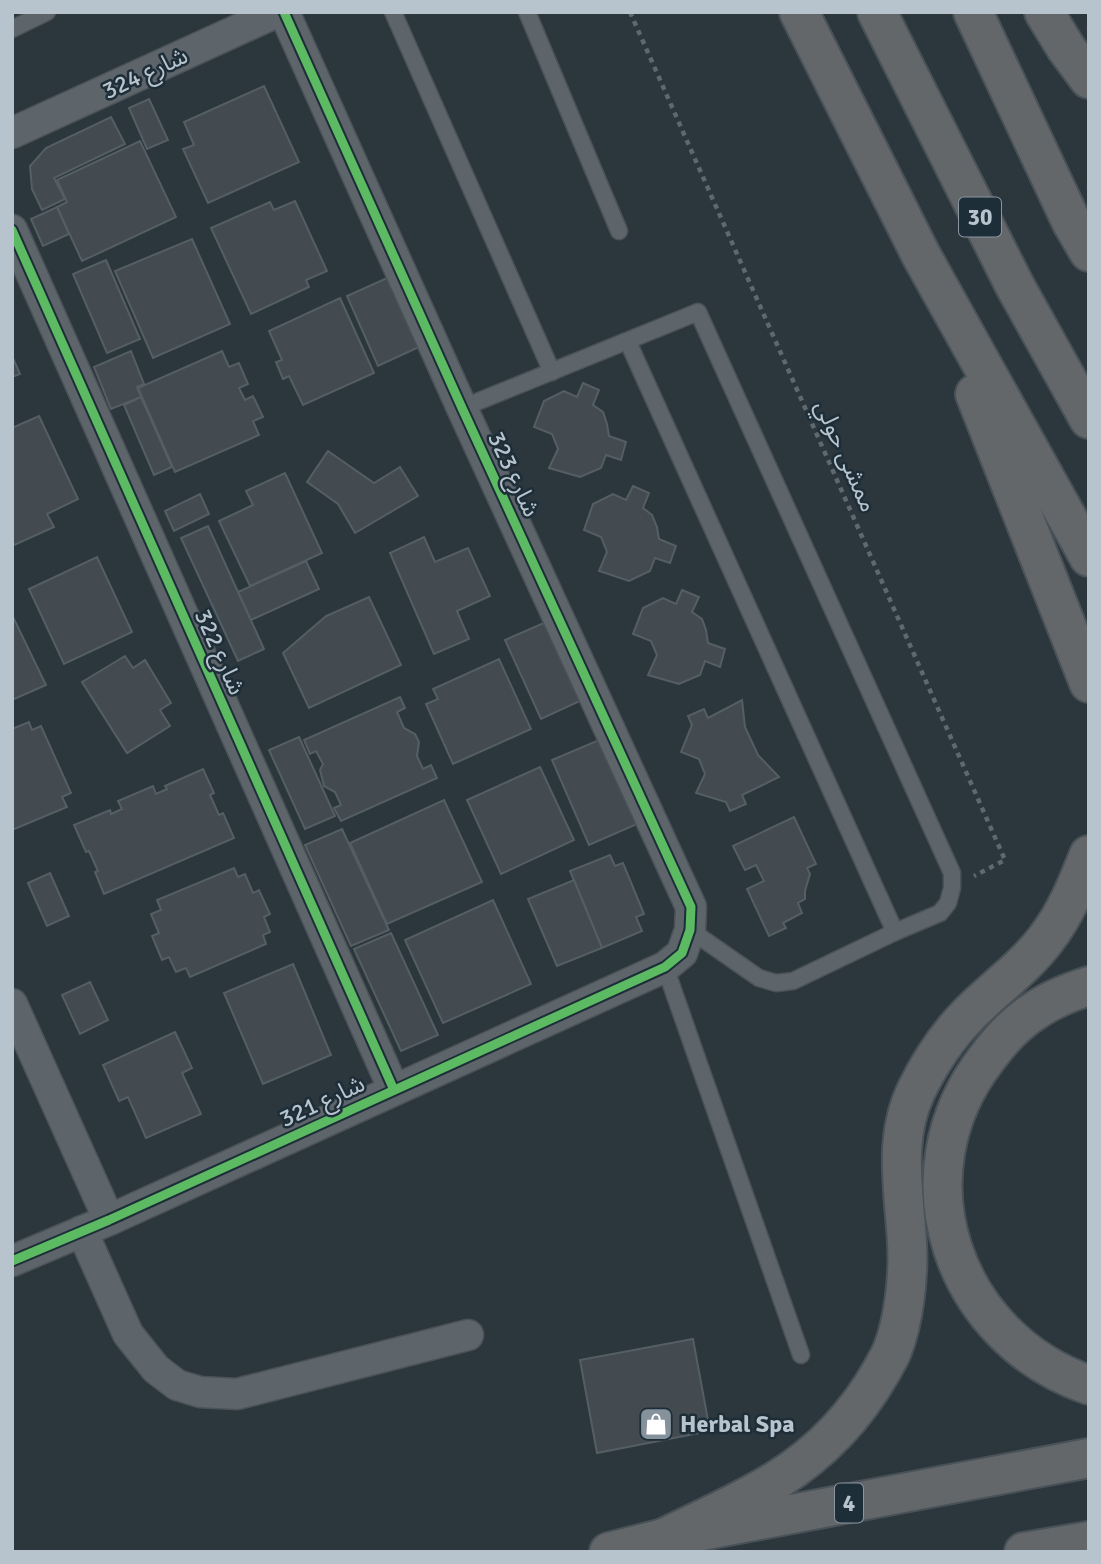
<svg xmlns="http://www.w3.org/2000/svg" width="1101" height="1564" font-family="Signika,'Noto Sans Arabic',sans-serif">
	<style>
		.building { fill: #434b51; stroke: #545e64; stroke-width: 2 }
		.lines { fill: none; stroke-linecap: round; stroke-linejoin: round }
		.lane-casing { stroke: #4a5257; stroke-width: 19 }
		.street-casing { stroke: #4a5257; stroke-width: 33 }
		.highway-casing { stroke: #495258; stroke-width: 42 }
		.path { stroke: #5f686d; stroke-width: 4.5; stroke-dasharray: 5 5; stroke-linecap: butt }
		.lane { stroke: #5d646a; stroke-width: 16 }
		.street { stroke: #5d646a; stroke-width: 30 }
		.highway { stroke: #63676a; stroke-width: 38 }
		.cycleway-casing { stroke: #1e2e39; stroke-width: 13 }
		.cycleway { stroke: #5cba63; stroke-width: 9 }
		.labels { text-anchor: middle; stroke-width: 5; stroke-linejoin: round; paint-order: stroke }
		.shield { fill: #1e2e39; stroke: #8996a1; stroke-width: 2 }
		.shield-label { font-size: 23px; font-weight: bold; fill: #b7c3cd }
		.street-label { font-size: 24px; fill: #b7c3cd; stroke: #1e2e39 }
		.poi-label { font-size: 24px; font-weight: bold; fill: #b7c3cd; stroke: #1e2e39; text-anchor: start }
	</style>
	<rect width="100%" height="100%" fill="#2b363d"/>
	<g class="building">
		<path d="M264,86L299,162L208,203L183,149L194,145L184,122Z"/>
		<path d="M149,99L168,140L147,149L129,108Z"/>
		<path d="M111,117L125,144L54,178L65,199L42,210L32,189L30,166L46,148Z"/>
		<path d="M140,141L176,217L82,261L57,207L67,202L57,180Z"/>
		<path d="M295,201L327,271L306,280L309,287L251,314L211,228L270,202L274,210Z"/>
		<path d="M57,207L69,234L43,246L31,219Z"/>
		<path d="M192,239L230,324L153,358L115,271Z"/>
		<path d="M106,260L140,339L107,353L73,274Z"/>
		<path d="M387,278L419,347L378,366L347,296Z"/>
		<path d="M340,298L374,373L303,405L289,376L283,379L276,362L282,360L269,331Z"/>
		<path d="M131,351L144,384L137,387L141,397L111,409L94,367Z"/>
		<path d="M222,351L229,367L239,363L248,384L239,388L245,400L253,396L263,417L253,421L259,435L175,472L138,388Z"/>
		<path d="M12,356L20,374L12,377Z"/>
		<path d="M583,383L599,390L593,405L603,412L607,424L609,436L626,442L621,460L606,455L601,468L580,477L549,468L558,449L552,434L534,427L544,401L564,391L577,397Z"/>
		<path d="M141,397L172,467L154,475L124,405Z"/>
		<path d="M39,416L78,499L47,514L54,527L12,546V428Z"/>
		<path d="M328,451L374,483L400,467L418,496L355,533L338,504L307,482Z"/>
		<path d="M285,473L322,553L250,586L219,521L253,505L246,491Z"/>
		<path d="M633,486L649,493L643,508L652,515L657,527L659,539L676,546L670,563L655,558L650,571L629,581L599,571L607,552L601,537L584,530L593,504L613,494L626,500Z"/>
		<path d="M200,494L209,514L174,531L165,511Z"/>
		<path d="M208,526L264,649L238,661L181,538Z"/>
		<path d="M424,537L435,562L468,548L490,596L457,611L469,639L434,654L390,553Z"/>
		<path d="M97,557L132,632L64,664L29,589Z"/>
		<path d="M306,561L319,589L251,620L238,592Z"/>
		<path d="M682,590L699,597L692,612L702,619L706,630L708,643L725,649L720,667L705,661L700,675L679,684L648,675L657,655L651,641L633,634L643,608L663,598L676,604Z"/>
		<path d="M369,597L401,665L309,708L283,653L326,616Z"/>
		<path d="M12,615L46,685L12,700Z"/>
		<path d="M546,622L582,700L541,719L505,640Z"/>
		<path d="M125,656L133,668L145,660L171,703L160,710L170,726L127,753L82,682Z"/>
		<path d="M499,659L531,729L453,764L426,704L438,699L433,689Z"/>
		<path d="M400,697L405,708L397,712L404,728L415,734L419,742L417,756L423,769L431,765L437,778L341,821L334,808L341,805L335,792L324,786L320,770L323,764L316,751L310,754L304,740Z"/>
		<path d="M742,700L745,727L758,755L779,777L742,795L746,804L730,811L726,802L696,793L705,774L699,759L681,752L692,725L688,716L704,709L708,718Z"/>
		<path d="M29,722L32,730L41,726L71,793L62,797L67,807L12,830V729Z"/>
		<path d="M299,737L335,816L305,829L269,750Z"/>
		<path d="M599,740L637,824L589,845L552,760Z"/>
		<path d="M540,767L574,840L501,874L467,800Z"/>
		<path d="M203,769L214,793L210,795L219,815L223,813L234,838L104,894L95,872L98,871L89,851L86,852L74,825L110,810L111,814L122,809L118,801L153,786L156,794L167,789L165,786Z"/>
		<path d="M444,800L482,882L387,924L350,843Z"/>
		<path d="M794,817L816,864L807,868L810,874L805,891V899L798,903L802,913L783,923L786,928L769,936L747,889L764,881L756,865L745,870L733,846Z"/>
		<path d="M342,829L389,930L351,946L305,845Z"/>
		<path d="M610,855L615,866L623,863L644,914L636,917L642,931L602,948L570,871Z"/>
		<path d="M234,868L238,877L245,874L253,893L259,890L270,914L264,917L270,932L263,935L266,944L190,977L186,968L176,972L169,957L162,960L152,936L159,933L151,914L161,910L157,900Z"/>
		<path d="M50,873L69,916L47,926L28,883Z"/>
		<path d="M574,880L602,948L557,966L528,899Z"/>
		<path d="M493,900L531,984L443,1023L405,940Z"/>
		<path d="M391,933L438,1035L401,1051L354,949Z"/>
		<path d="M293,964L331,1055L263,1084L224,993Z"/>
		<path d="M90,982L108,1020L80,1034L62,995Z"/>
		<path d="M175,1032L192,1068L182,1073L201,1114L146,1138L128,1097L119,1101L103,1065Z"/>
		<path d="M693,1339L710,1431L597,1453L580,1360Z"/>
	</g>
	<g class="lines">
		<g class="lane-casing">
			<g id="lane">
				<path d="M393,12L552,372"/>
				<path d="M527,12L619,231"/>
				<path d="M12,29L47,12"/>
				<path d="M628,342L895,932"/>
				<path d="M462,408L698,312L952,873V888L948,903L940,913L895,932L793,981L776,983L759,978L690,930"/>
				<path d="M665,967L801,1355"/>
			</g>
		</g>
		<g class="street-casing">
			<g id="street">
				<path d="M12,133L277,12"/>
				<path d="M12,230L394,1090"/>
				<path d="M12,1004L109,1220"/>
				<path d="M82,1231L128,1334L156,1369L177,1385L200,1392L237,1394L468,1335"/>
				<path d="M12,1261L109,1220L665,967L682,953L690,930L691,907L462,408L284,12"/>
			</g>
		</g>
		<g class="highway-casing">
			<g id="highway">
				<path d="M799,12L921,255L1089,557"/>
				<path d="M877,12L1015,286L1089,419"/>
				<path d="M973,12L1072,223L1089,252"/>
				<path d="M1044,12L1066,48L1089,79"/>
				<path d="M975,394L1089,683"/>
				<path d="M1089,986C1070,992 1052,999 1036,1010C1017,1022 1000,1040 987,1058C896,1175 952,1338 1089,1385"/>
				<path d="M664,1538C702,1519 742,1502 777,1480C822,1452 856,1416 882,1370C885,1364 889,1358 892,1351C904,1321 909,1275 907,1242C904,1191 893,1139 916,1091C930,1062 948,1035 970,1013C995,988 1025,967 1046,939C1066,913 1077,885 1089,855"/>
				<path d="M609,1552L664,1538L1089,1458"/>
				<path d="M1024,1552L1089,1541"/>
			</g>
		</g>
		<path class="path" d="M630,12L1005,860L974,876"/>
		<use href="#lane" class="lane"/>
		<use href="#street" class="street"/>
		<use href="#highway" class="highway"/>
		<g class="cycleway-casing">
			<g id="cycleway">
				<path d="M12,230L394,1090"/>
				<path d="M12,1261L109,1220L665,967L682,953L690,930L691,907L462,408L284,12"/>
			</g>
		</g>
		<use href="#cycleway" class="cycleway"/>
	</g>
	<defs>
		<g id="shop-square" transform="scale(1.75)"><rect x="-9" y="-9" width="18" height="18" rx="4" fill="#86929b" stroke="#1e2e39"/><path d="M-5-2.5h2.3a2.7 3.5 0 0 1 5.4 0H5L5.5 6h-11ZM-1.5-2.5h3a1.5 2.3 0 0 0-3 0Z" fill="#fff"/></g>
	</defs>
	<g fill-rule="evenodd">
		<use href="#shop-square" x="656" y="1424"/>
	</g>
	<g class="labels">
		<g class="shield">
			<rect x="959" y="197.5" width="42" height="39" rx="5"/>
			<rect x="835" y="1483.5" width="28" height="39" rx="5"/>
		</g>
		<g class="shield-label">
			<text x="980" y="225">30</text>
			<text x="849" y="1511">4</text>
		</g>
		<g class="street-label">
			<text transform="translate(145 73) rotate(-25)" y="8">شارع 324</text>
			<text transform="translate(846 456) rotate(66)" y="8">ممشى حولي</text>
			<text transform="translate(514 474) rotate(65)" y="8">شارع 323</text>
			<text transform="translate(220 652) rotate(66)" y="8">شارع 322</text>
			<text transform="translate(322 1101) rotate(-25)" y="8">شارع 321</text>
		</g>
		<g class="poi-label">
			<text x="680" y="1432">Herbal Spa</text>
		</g>
	</g>
	<rect width="1101" height="1564" fill="none" stroke="#b7c3cd" stroke-width="28"/>
</svg>
